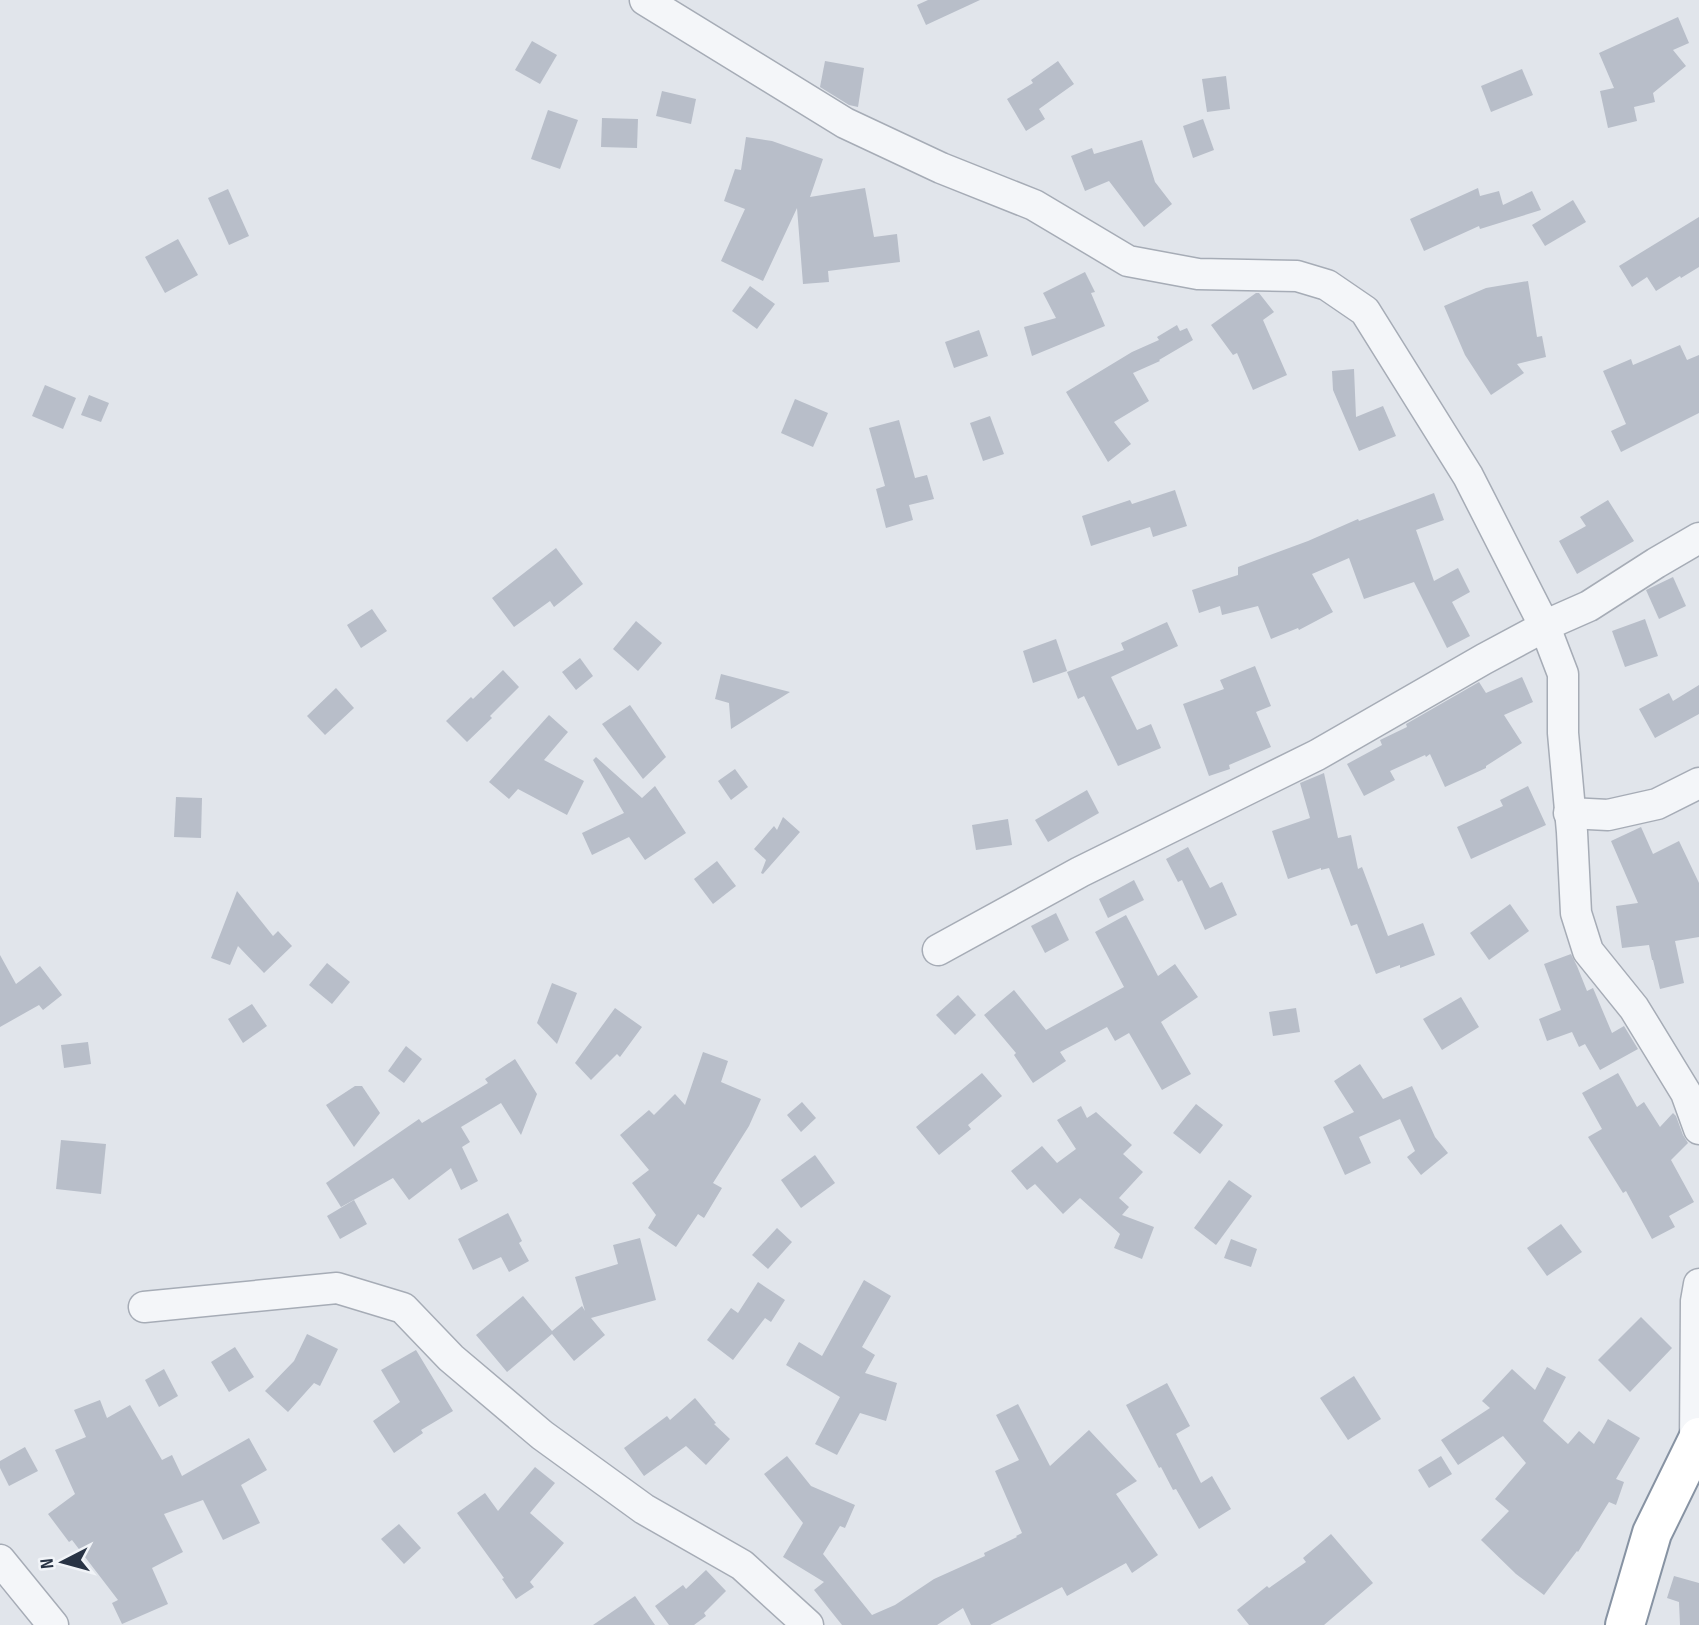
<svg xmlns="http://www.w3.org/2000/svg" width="1699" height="1625" font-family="'Sofia Sans Condensed',sans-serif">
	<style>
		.building { fill: #b8bec9 }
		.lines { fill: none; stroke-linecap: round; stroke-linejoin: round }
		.minor-casing { stroke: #a6acb6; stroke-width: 33 }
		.trunk-casing { stroke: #8793a3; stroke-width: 42 }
		.minor { stroke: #f4f6f9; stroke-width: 30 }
		.trunk { stroke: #fff; stroke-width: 38 }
	</style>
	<rect width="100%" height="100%" fill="#e1e5eb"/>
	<g class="building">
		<path d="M928,0H980L926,25L917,5Z"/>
		<path d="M1678,17L1689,43L1673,50L1686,66L1653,93L1655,102L1634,107L1637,121L1608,128L1600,91L1614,88L1599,53Z"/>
		<path d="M532,41L557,55L540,84L515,70Z"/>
		<path d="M825,61L864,68L858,107L849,105L820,87Z"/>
		<path d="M1058,61L1074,84L1039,109L1045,119L1026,131L1007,99L1033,83L1031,80Z"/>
		<path d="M1522,69L1533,95L1491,112L1481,86Z"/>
		<path d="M1226,76L1230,109L1207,112L1202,79Z"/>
		<path d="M662,91L696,99L691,124L656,116Z"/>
		<path d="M548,110L578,120L560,169L531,159Z"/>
		<path d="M602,118L638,119L637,148L601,147Z"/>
		<path d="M1203,119L1214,150L1193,158L1183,126Z"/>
		<path d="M746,137L772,141L823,159L810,197L865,188L874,237L897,234L900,262L828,271L829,282L803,284L797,208L763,281L721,261L745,209L724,201L735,169L741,170Z"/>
		<path d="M1142,140L1155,182L1172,204L1144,227L1109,181L1085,191L1071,156L1092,148L1094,154Z"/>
		<path d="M1478,188L1480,196L1499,191L1503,205L1532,191L1541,210L1480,229L1479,226L1424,251L1410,219Z"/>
		<path d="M228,189L249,236L229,245L208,198Z"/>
		<path d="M1573,200L1586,222L1545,246L1532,225Z"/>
		<path d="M1699,217V267L1681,278L1680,276L1656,291L1647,277L1632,287L1619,266Z"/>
		<path d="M178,239L198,275L165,293L145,257Z"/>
		<path d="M1085,272L1095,292L1091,293L1105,326L1032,356L1024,327L1056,318L1043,293Z"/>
		<path d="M1528,281L1537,337L1542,336L1546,357L1517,364L1524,373L1491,395L1465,355L1444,306L1486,288Z"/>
		<path d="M750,286L775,304L757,329L732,311Z"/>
		<path d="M1256,293H1259L1274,312L1263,320L1287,375L1253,390L1237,353L1233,355L1211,325Z"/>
		<path d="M1177,325L1180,331L1187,328L1193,340L1159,360L1160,361L1133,373L1149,401L1114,422L1131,444L1108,462L1066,392L1132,352L1159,340L1157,337Z"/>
		<path d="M979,330L988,356L954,368L945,342Z"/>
		<path d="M1680,345L1687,360L1699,355V413L1621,452L1611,431L1626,424L1603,371L1631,359L1633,365Z"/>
		<path d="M1354,369L1356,417L1383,406L1396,436L1359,451L1333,390L1332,371Z"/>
		<path d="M45,385L76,398L63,429L32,416Z"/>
		<path d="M89,395L109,403L101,422L81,415Z"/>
		<path d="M795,399L828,413L813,447L781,433Z"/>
		<path d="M990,416L1004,454L983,461L970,423Z"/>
		<path d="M899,420L915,478L927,475L934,499L909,505L913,520L886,528L876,489L885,486L869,428Z"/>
		<path d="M1175,490L1187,526L1153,537L1150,527L1091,546L1082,516L1130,500L1132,504Z"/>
		<path d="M1434,493L1444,520L1416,530L1434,581L1458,568L1470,592L1452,602L1470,636L1447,648L1414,582L1364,599L1349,558L1312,574L1333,612L1299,630L1298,628L1271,639L1258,606L1222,615L1220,606L1199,613L1192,590L1238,575V567L1308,541L1358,519L1359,521Z"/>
		<path d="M1608,500L1634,541L1577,574L1559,541L1586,526L1580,517Z"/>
		<path d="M556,548L583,584L554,607L550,601L514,627L492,598Z"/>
		<path d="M1673,577L1686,606L1659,619L1646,590Z"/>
		<path d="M372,609L387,631L361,648L347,625Z"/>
		<path d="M1645,619L1658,656L1625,667L1612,631Z"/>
		<path d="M636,621L662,643L638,671L613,649Z"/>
		<path d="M1167,622L1178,646L1111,677L1137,730L1151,724L1161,748L1118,766L1084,696L1078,699L1067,672L1124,650L1121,643Z"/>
		<path d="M1056,639L1067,671L1033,683L1023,651Z"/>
		<path d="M580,658L593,676L576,690L562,672Z"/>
		<path d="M1255,666L1271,706L1256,712L1271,747L1229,765L1230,769L1209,776L1183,704L1224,689L1220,680Z"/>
		<path d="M503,670L519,687L490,716L492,718L467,742L446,721L471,697L473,699Z"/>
		<path d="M721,674L790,692L731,729L729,703L715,699Z"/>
		<path d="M1522,677L1533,702L1504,715L1522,743L1486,766V768L1445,787L1430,754L1426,757L1425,755L1390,771L1395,780L1364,796L1347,764L1382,745L1380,740L1407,727L1406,724L1479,682L1486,693Z"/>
		<path d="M1699,685V714L1655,738L1639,709L1669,693L1673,701Z"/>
		<path d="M336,688L354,708L325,735L307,716Z"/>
		<path d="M630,705L666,757L643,779L602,724Z"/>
		<path d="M549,715L568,732L544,760L584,781L567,815L518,789L509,799L489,782Z"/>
		<path d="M596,757L642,798L655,786L686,833L645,860L629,837L592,855L582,833L624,813L593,760Z"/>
		<path d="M735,769L748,787L731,800L718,781Z"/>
		<path d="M1324,773L1338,838L1351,835L1358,869L1362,867L1388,936L1423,923L1435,955L1400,968V965L1376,974L1357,924L1351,926L1329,868L1321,870V868L1288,879L1272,831L1310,818L1300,783Z"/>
		<path d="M1528,786L1546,825L1471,859L1457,827L1503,806L1500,800Z"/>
		<path d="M1087,790L1099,813L1048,842L1035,820Z"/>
		<path d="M176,797L202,798L201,838L174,837Z"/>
		<path d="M783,817L800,832L763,874L761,873L766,860L754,849L774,826L777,830Z"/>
		<path d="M1008,819L1012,845L976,850L972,825Z"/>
		<path d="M1641,827L1653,854L1679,841L1699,883V937L1675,941L1684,983L1660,989L1653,960H1652L1649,945L1622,948L1616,906L1638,903L1611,841Z"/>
		<path d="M1188,847L1210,888L1222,882L1237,915L1205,930L1182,880L1178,882L1166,859Z"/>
		<path d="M717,861L736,886L713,904L694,879Z"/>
		<path d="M1134,880L1144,900L1108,918L1099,899Z"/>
		<path d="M237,891L273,936L278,931L292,946L264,973L238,946L230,965L211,958Z"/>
		<path d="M1510,904L1529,931L1489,960L1470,933Z"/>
		<path d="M1056,913L1069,940L1045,953L1031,926Z"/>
		<path d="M1126,915L1158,976L1175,964L1198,997L1161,1022L1191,1074L1162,1090L1129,1033L1115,1041L1107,1027L1060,1052L1066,1061L1033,1083L1014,1055L1016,1053L984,1015L1014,990L1046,1030L1124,987L1095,932Z"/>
		<path d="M1571,954L1577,966L1587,991L1593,988L1612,1033L1624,1026L1638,1049L1600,1070L1585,1044L1579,1047L1572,1032L1547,1041L1539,1019L1561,1010L1544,964Z"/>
		<path d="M0,955L16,984L40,966L62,995L43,1010L39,1005L0,1027Z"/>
		<path d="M327,963L350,982L332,1004L309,985Z"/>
		<path d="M552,983L577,993L557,1044L537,1023Z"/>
		<path d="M958,995L976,1015L955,1035L936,1015Z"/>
		<path d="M1461,997L1479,1027L1442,1050L1423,1019Z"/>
		<path d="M252,1004L267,1026L243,1043L228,1019Z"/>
		<path d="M615,1008L642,1027L620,1057L617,1054L591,1080L575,1063Z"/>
		<path d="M1296,1008L1300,1032L1273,1036L1269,1012Z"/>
		<path d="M88,1042L91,1064L64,1068L61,1045Z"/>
		<path d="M406,1046L422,1059L404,1083L388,1071Z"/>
		<path d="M703,1052L728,1061L721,1082L761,1099L749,1126L713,1183L722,1188L704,1218L698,1214L676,1247L648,1228L656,1215L632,1183L649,1170L620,1135L649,1110L654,1115L675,1094L685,1105Z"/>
		<path d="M515,1059L537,1094L521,1135L501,1103L461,1127L470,1142L462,1147L478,1181L461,1190L451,1168L409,1200L393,1178L341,1207L326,1183L419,1119L422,1123L488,1083L485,1079Z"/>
		<path d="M1360,1064L1383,1099L1412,1086L1435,1137L1448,1153L1421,1175L1407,1157L1415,1151L1400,1119L1359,1137L1371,1163L1345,1175L1323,1127L1354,1112L1334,1081Z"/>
		<path d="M982,1073L1002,1096L968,1125L971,1129L939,1155L916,1127Z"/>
		<path d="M1618,1073L1637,1107L1644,1102L1660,1127L1673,1113L1676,1116L1683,1135L1688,1143L1671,1160L1694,1202L1669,1216L1675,1227L1652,1239L1626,1191L1623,1193L1588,1137L1602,1129L1582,1093Z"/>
		<path d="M355,1086H362L380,1113L354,1147L326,1105Z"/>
		<path d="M802,1102L816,1118L801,1132L787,1115Z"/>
		<path d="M1196,1104L1223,1125L1200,1154L1173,1133Z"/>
		<path d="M1081,1106L1087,1118L1096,1112L1132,1145L1123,1154L1143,1172L1119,1198L1129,1207L1122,1215L1154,1227L1142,1259L1114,1248L1120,1234L1080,1198L1063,1214L1035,1184L1027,1190L1011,1171L1042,1146L1057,1163L1076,1149L1057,1120Z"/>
		<path d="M61,1140L106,1144L101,1194L56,1189Z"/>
		<path d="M815,1155L835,1183L801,1208L781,1180Z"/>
		<path d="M1229,1180L1252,1196L1216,1245L1194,1228Z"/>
		<path d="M354,1200L367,1224L340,1239L327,1216Z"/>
		<path d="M508,1213L522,1241L519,1243L529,1261L509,1272L501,1257L473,1270L458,1239Z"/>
		<path d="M1561,1224L1582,1252L1547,1276L1527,1248Z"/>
		<path d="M777,1228L792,1242L768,1269L752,1255Z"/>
		<path d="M640,1238L656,1300L591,1318L605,1335L574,1361L552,1334L507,1372L476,1335L523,1296L552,1331L582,1306L585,1311L575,1277L618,1264L613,1245Z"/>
		<path d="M1231,1239L1257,1249L1251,1267L1224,1258Z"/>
		<path d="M864,1280L891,1296L862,1347L875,1355L865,1373L897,1383L886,1421L860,1413L837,1455L815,1444L840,1397L786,1365L799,1342L822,1356Z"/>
		<path d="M758,1282L785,1300L771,1322L765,1318L733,1360L707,1340L731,1308L738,1313Z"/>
		<path d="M1641,1317L1672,1348L1630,1392L1598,1360Z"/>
		<path d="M307,1334L338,1349L320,1386L314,1383L288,1412L265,1391L294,1361Z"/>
		<path d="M235,1347L254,1377L229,1392L211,1362Z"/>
		<path d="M416,1350L453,1411L421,1430L423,1433L394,1453L373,1421L400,1402L381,1370Z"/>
		<path d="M1547,1367L1566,1377L1543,1421L1568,1444L1579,1431L1594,1444L1608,1419L1640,1438L1616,1479L1624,1482L1616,1505L1609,1502L1578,1552L1577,1551L1544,1595L1516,1574L1481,1540L1509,1511L1495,1499L1526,1463L1503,1436L1458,1465L1441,1440L1490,1408L1482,1401L1512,1369L1535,1390Z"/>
		<path d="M164,1369L178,1396L159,1407L145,1380Z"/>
		<path d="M1354,1376L1381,1419L1348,1440L1320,1398Z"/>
		<path d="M1167,1383L1190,1426L1176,1434L1201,1483L1212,1476L1231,1509L1199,1529L1176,1489L1173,1490L1161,1467L1159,1468L1126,1405Z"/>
		<path d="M695,1398L716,1423L714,1424L730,1439L706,1465L686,1446L644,1476L624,1448L667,1416L670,1420Z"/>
		<path d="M100,1400L107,1418L130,1405L162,1460L172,1455L182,1476L249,1438L267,1470L241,1485L260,1523L223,1540L203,1500L164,1514L183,1552L152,1568L168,1604L122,1624L112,1603L118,1600L72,1540L69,1542L48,1514L75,1494L55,1450L86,1437L74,1410Z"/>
		<path d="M1018,1404L1050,1466L1089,1430L1137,1481L1116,1494L1158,1555L1132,1573L1126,1563L1067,1596L1062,1587L990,1625H971L963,1608L937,1625H842L814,1590L824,1582L783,1557L803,1523L764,1474L787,1456L811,1486L855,1505L845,1528L840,1526L823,1554L872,1615L895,1605L934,1579L985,1556L984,1553L1017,1537L1016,1536L1022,1533L995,1471L1019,1460L996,1415Z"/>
		<path d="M25,1447L38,1471L9,1486L0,1468V1461Z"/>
		<path d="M1441,1456L1452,1474L1429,1488L1418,1470Z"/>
		<path d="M535,1467L555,1483L530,1513L564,1543L530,1582L534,1587L516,1599L502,1579L504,1578L457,1513L485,1493L498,1511Z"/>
		<path d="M399,1524L421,1548L404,1564L381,1539Z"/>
		<path d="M1331,1534L1373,1583L1324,1625H1249L1237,1610L1267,1586L1269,1588L1306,1562L1303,1558Z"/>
		<path d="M706,1570L726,1591L704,1613L706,1616L694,1625H669L655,1606L683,1585L686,1589Z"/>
		<path d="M1674,1576L1699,1583V1625H1680L1679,1602L1667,1598Z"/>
		<path d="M635,1596L655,1625H593Z"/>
	</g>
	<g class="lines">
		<g class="minor-casing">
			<g id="minor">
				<path d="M645,0L845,123L941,168L1034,205L1128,261L1198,274L1297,276L1327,285L1365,311L1468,476L1545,627L1563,674V733L1572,832L1576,913L1588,951L1634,1008L1686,1093L1699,1129"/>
				<path d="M1569,813L1608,815L1657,804L1699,783"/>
				<path d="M938,950L1080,872L1317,755L1484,659L1555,621L1589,606L1656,563L1699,538"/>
				<path d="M144,1307L337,1288L403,1308L451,1358L542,1435L644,1509L742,1565L808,1625"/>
				<path d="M1695,1443L1696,1301L1699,1284"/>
				<path d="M0,1560L53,1625"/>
			</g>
		</g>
		<g class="trunk-casing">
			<path id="trunk" d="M1625,1625L1652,1533L1699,1437"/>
		</g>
		<use href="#minor" class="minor"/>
		<use href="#trunk" class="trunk"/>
	</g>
	<g transform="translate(63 1562) rotate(264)" stroke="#f1f4f8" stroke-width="5" paint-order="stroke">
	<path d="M0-5L12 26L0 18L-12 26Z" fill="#283344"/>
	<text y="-10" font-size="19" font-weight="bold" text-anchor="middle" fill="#283344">N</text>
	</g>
</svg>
